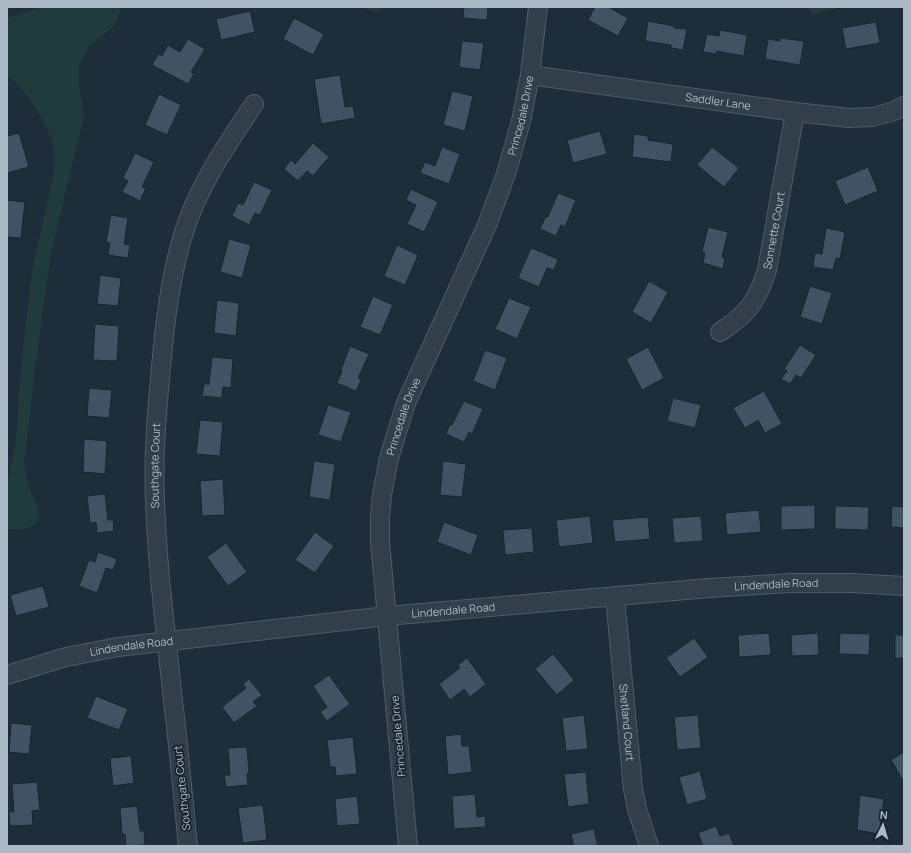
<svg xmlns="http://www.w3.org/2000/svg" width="911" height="853" font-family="Manrope,sans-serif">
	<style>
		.green { fill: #203b3b }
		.building { fill: #415362; stroke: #192631 }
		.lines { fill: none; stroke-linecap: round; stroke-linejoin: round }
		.minor-casing { stroke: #4f5c68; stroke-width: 20 }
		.minor { stroke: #323f4a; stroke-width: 18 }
		.labels { text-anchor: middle; stroke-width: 3.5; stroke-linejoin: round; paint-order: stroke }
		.street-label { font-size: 11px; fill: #acb9c7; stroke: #18242f }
	</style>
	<rect width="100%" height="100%" fill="#1e2d3a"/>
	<g class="green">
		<path d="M43,7H120V13L113,27L89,46L79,65V85L84,117L51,252L36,362L24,464L28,485L36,503L39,520L30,528L8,530L7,479C18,449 17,413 20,383C23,346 27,310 32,274C35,252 41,230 46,208C50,189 56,171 54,152C53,130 25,87 7,76V18Z"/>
		<path d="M358,7H380V13Z"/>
		<path d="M809,7H843L811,14Z"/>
	</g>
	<g class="building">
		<path d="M464,7H488L487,20L463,18Z"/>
		<path d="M595,7H608L628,18L618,36L588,20Z"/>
		<path d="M250,11L255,32L221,40L216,19Z"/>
		<path d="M294,18L324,34L313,55L283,39Z"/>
		<path d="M648,21L674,26V28L687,29L683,50L671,48V45L645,41Z"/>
		<path d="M876,22L880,43L846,49L842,28Z"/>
		<path d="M720,30L747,35L744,56L717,51L716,54L703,52L707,34L719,36Z"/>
		<path d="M780,38L804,41L800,65L765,59L768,39L780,41Z"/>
		<path d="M188,39L205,49L191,72L194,74L188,84L152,65L158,54L162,56L168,45L180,52Z"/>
		<path d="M462,41L484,43L480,70L459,67Z"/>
		<path d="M340,75L345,107L353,106L355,118L321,124L314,79Z"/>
		<path d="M452,91L473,96L465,131L443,125Z"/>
		<path d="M159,94L181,105L167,135L145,125Z"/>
		<path d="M600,131L607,154L573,163L567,140Z"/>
		<path d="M19,133L29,167L7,173V136Z"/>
		<path d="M634,134L648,136V140L673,144L671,162L632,157Z"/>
		<path d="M313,143L329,157L313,176L307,171L298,181L284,169L291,160L295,164Z"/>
		<path d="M442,147L460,154L449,184L420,173L425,162L435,166Z"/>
		<path d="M712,147L739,168L724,187L697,165Z"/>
		<path d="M135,153L154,162L142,187L146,188L140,201L122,192L128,181L123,178Z"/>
		<path d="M868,167L878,191L845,205L835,181Z"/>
		<path d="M254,182L272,190L260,215L255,213L249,225L232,216L238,203L243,205Z"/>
		<path d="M411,189L438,202L424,232L407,224L416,205L406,200Z"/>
		<path d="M558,193L576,200L565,227L561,225L556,236L540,229L546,216L548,217Z"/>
		<path d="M7,200L25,202L21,238L7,237Z"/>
		<path d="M111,215L128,218L124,244L130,245L128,258L108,255L110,243L106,242Z"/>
		<path d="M708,227L728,232L722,257L725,258L723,269L703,263L705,253L702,252Z"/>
		<path d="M826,228L845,232L840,259L836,258L833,270L813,267L815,253L822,254Z"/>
		<path d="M229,239L251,245L242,278L220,272Z"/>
		<path d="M397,245L418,255L405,285L384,276Z"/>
		<path d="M531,248L558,259L554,270L547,268L539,287L518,278Z"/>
		<path d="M100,275L121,278L118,306L97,304Z"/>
		<path d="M649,281L668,292L651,323L632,312Z"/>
		<path d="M810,286L832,293L822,324L800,317Z"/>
		<path d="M373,296L393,305L380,335L360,327Z"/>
		<path d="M509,298L531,307L517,339L495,329Z"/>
		<path d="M217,300L239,303L236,336L214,333Z"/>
		<path d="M95,324L119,326L117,361L93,360Z"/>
		<path d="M800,345L816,355L801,378L796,375L790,384L781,379L787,371L784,369Z"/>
		<path d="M350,346L369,354L358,378L361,380L356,391L337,383L342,371L341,370Z"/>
		<path d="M648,347L664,378L642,390L626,359Z"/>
		<path d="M485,350L507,358L495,390L473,381Z"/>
		<path d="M212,357L233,359L231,388L223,387L222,398L202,396L204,384H209Z"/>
		<path d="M89,388L112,390L109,418L87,416Z"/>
		<path d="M764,391L782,424L765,433L758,420L745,428L733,408Z"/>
		<path d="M673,398L701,405L695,428L667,421Z"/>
		<path d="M464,401L483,409L472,434L469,432L464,442L446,434L450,424L452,425Z"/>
		<path d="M328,405L351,412L341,442L318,435Z"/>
		<path d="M200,420L223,422L220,456L196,454Z"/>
		<path d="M84,439L107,441L105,474L83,472Z"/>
		<path d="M314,461L335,464L330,500L309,497Z"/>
		<path d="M443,461L466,464L462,497L440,495Z"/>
		<path d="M223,479L225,515L202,516L200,481Z"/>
		<path d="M105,494L108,520H113L114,531L97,533L96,522L90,523L87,496Z"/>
		<path d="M815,505V529L781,530V506Z"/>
		<path d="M835,506L869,507L868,530L835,529Z"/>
		<path d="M892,506L904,507V528L891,527Z"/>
		<path d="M759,510L761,532L727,535L725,513Z"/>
		<path d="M590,516L593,543L559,547L556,520Z"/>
		<path d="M701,516L703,541L674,543L672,518Z"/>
		<path d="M648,517L650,539L615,542L612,520Z"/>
		<path d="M444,522L478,535L471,555L437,542Z"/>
		<path d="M532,528L534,552L505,555L503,530Z"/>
		<path d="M315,532L334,546L315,573L295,560Z"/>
		<path d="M226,543L247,572L228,586L207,557Z"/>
		<path d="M98,552L117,559L113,570L106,568L97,593L79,586L89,560L95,562Z"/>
		<path d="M43,586L49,607L16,616L10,595Z"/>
		<path d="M769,633L771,655L739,657L738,635Z"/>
		<path d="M818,633L819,655L792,656L791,635Z"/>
		<path d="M840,633L870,634L869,655L839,654Z"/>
		<rect x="895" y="635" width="9" height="23"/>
		<path d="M694,638L708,657L680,677L666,658Z"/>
		<path d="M553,654L574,680L557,695L535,669Z"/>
		<path d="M467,658L486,684L470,697L464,689L450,700L439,684L460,668L458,665Z"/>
		<path d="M329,675L350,704L327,721L320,712L327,707L313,686Z"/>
		<path d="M249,679L262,695L253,702L257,706L234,723L222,707L246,688L243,684Z"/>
		<path d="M96,696L128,709L119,730L87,718Z"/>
		<path d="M584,715L588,749L566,751L562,718Z"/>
		<path d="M698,715L701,748L677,750L674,717Z"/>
		<path d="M11,723L32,725L29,754L9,752Z"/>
		<path d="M461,734L462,746H469L472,772L448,775L445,736Z"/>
		<path d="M353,737L357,774L336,776L335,767H330L327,740Z"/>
		<path d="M247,747L249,773L247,774L248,785L226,787L224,775H230L228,748Z"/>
		<path d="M904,752V778L902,779L891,760Z"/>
		<path d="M131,756L134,783L113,786L110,758Z"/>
		<path d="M700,771L707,799L687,805L679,777Z"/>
		<path d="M586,772L589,804L568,807L564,774Z"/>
		<path d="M37,782L40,810L32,811L33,825L10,826L9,812H14L12,784Z"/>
		<path d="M475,794L477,817L485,816L486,827L454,829L452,796Z"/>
		<path d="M860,795L884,799L879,834L857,830Z"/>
		<path d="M357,796L360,824L337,826L335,799Z"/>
		<path d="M263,805L267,840L243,843L238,808Z"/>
		<path d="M137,806L140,831H144L145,845L126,846L125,834H122L120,808Z"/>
		<path d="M716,826L720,836L729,833L734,846H703L698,833Z"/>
		<path d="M594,829L598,846H574L571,834Z"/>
	</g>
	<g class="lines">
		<g class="minor-casing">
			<g id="minor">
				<path id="s1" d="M530,75L795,112L849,118L873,117L894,111L904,106"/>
				<path id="s2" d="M720,332C748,314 757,301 767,270L795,112"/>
				<path id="s3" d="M615,597L633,789L637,809L649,846"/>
				<path id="s4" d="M7,675L66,657L118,647L387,616L709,588L791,583H852L904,586"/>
				<path id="s5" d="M188,846C183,798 179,749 173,701C166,633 157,566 155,498C153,454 157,411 161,367C165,323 170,278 183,235C198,186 226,146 254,104"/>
				<path id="s6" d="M408,846L380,542V517L382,495L389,458L406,403L487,225L506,174L521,121L530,75L538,7"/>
			</g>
		</g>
		<use href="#minor" class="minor"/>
	</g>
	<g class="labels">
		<g class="street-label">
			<text dy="4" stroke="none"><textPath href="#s1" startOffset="190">Saddler Lane</textPath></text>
			<text dy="4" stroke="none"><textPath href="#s6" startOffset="758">Princedale Drive</textPath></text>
			<text dy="4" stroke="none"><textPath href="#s2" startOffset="120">Sonnette Court</textPath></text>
			<text dy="4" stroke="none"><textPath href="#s6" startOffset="434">Princedale Drive</textPath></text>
			<text dy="4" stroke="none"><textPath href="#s5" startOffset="382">Southgate Court</textPath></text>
			<text dy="4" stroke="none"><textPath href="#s4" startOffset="776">Lindendale Road</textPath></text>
			<text dy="4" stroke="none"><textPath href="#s4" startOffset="452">Lindendale Road</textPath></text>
			<text dy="4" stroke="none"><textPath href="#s4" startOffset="128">Lindendale Road</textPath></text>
			<text dy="4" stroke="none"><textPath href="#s3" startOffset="126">Shetland Court</textPath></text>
			<text transform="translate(398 736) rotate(-95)" y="4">Princedale Drive</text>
			<text transform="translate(182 788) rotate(-96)" y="4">Southgate Court</text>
		</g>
	</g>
	<rect width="911" height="853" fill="none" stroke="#acb9c7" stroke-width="16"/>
	<g transform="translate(883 825) rotate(5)" stroke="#18242f" stroke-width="3" paint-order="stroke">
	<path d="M0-3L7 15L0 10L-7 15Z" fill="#acb9c7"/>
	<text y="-6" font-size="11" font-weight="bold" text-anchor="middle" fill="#acb9c7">N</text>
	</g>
</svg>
